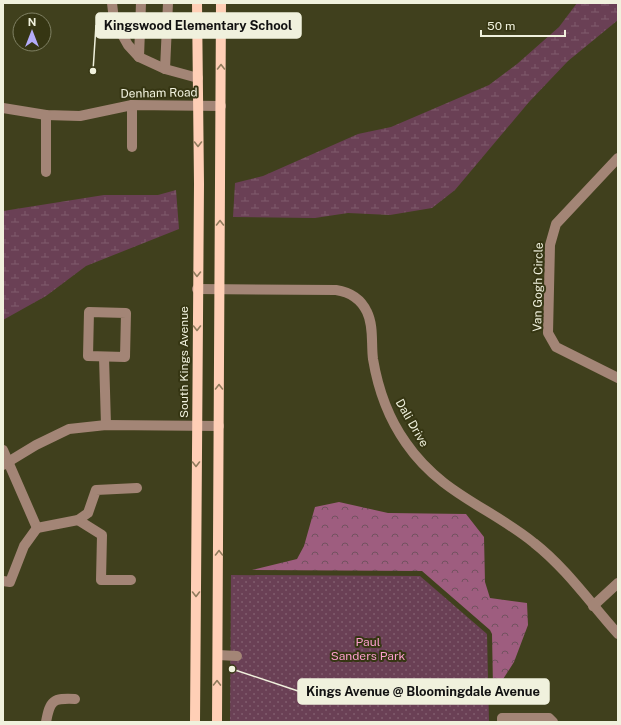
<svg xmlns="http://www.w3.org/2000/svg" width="621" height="725" font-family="'Public Sans',sans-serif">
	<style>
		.green { fill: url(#green-dots) }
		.forest { fill: url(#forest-crowns) }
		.wetland { fill: url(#wetland-marsh) }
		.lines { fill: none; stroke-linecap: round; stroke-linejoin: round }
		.minor { stroke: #a38576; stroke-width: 10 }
		.major { stroke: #ffcfb6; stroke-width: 10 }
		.oneway { stroke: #907b5c }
		.labels { text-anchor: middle; stroke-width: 4; stroke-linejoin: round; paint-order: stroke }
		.street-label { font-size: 12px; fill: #f0f1dd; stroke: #363613 }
		.park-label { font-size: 12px; fill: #fb9ecd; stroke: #363613 }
		.leader { fill: none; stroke: #f0f1dd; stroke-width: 1.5 }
		.callout-dot { fill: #f0f1dd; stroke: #363613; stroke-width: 1.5 }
		.callout { fill: #f0f1dd; stroke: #f0f1dd; stroke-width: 1.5 }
		.callout-label { font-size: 13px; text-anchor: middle; font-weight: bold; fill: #111 }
	</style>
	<defs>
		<pattern id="green-dots" width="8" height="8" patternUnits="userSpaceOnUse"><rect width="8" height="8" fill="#6a4055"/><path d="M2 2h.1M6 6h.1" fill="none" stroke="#805c6d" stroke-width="1.8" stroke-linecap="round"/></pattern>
		<pattern id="forest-crowns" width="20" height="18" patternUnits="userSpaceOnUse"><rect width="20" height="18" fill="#9e5d7f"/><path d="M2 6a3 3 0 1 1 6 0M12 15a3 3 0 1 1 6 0" fill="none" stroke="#735260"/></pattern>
		<pattern id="wetland-marsh" width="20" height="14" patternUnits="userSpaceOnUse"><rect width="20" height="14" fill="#6a4055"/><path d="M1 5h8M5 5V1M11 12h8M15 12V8" fill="none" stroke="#805c6d"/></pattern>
	</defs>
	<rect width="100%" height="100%" fill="#40401d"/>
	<path class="green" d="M231,575L420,576L487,634L489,722H230Z"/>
	<path class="forest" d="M339,502L388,513L466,514L484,537L485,582L490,598L527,603L528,625L514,662L498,687H493L492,634L490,630L422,571L252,570L297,559L304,546L315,507Z"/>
	<g class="wetland">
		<path d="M577,3H618V20L568,61L529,102L455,190L432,208L390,215L348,213L315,218L233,217L235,183L263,176L358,134L391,127L489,85L517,64L559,27Z"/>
		<path d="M176,190L179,229L86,266L46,296L3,320V211L104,195H158Z"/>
	</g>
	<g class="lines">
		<g class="minor">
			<path d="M112,3L114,20L128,45L139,57"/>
			<path d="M141,3L139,57L165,69L198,78"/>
			<path d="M165,69L168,3"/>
			<path d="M132,105V147"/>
			<path d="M3,108L46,115L80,116L132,105L221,106"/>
			<path d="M618,158L556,224L550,245L548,333L556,347L618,378"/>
			<path d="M46,172V115"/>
			<path d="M197,289L336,290C349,292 361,299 367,312C374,326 371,344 373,359C378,389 389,419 406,443C441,494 490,507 534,543C566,568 591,604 618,634"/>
			<path d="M89,312L126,313L125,357L88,356Z"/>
			<path d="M104,357L106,425"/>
			<path d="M3,450L37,528"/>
			<path d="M3,465L36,445L69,429L106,425L219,426"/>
			<path d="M78,520L102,535L101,580H131"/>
			<path d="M37,528L78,520L88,513L96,490L137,488"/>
			<path d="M3,581L10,582L24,546L37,528"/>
			<path d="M593,606L618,583"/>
			<path d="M218,655L237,656"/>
			<path d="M46,722C50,700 53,698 75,699"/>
			<path d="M502,722V718H549L553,722"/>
		</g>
		<g class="major">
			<path d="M195,722L199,184L197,3"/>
			<path d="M217,722L221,3"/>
		</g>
	</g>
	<defs><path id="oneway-chevron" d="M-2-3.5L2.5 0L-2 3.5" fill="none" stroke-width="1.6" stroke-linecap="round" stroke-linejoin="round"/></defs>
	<g class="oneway">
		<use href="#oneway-chevron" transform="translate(221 67) rotate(-90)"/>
		<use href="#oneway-chevron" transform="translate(198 144) rotate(90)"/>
		<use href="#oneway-chevron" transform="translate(220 223) rotate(-90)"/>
		<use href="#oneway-chevron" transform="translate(197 274) rotate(91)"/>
		<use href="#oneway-chevron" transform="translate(197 328) rotate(90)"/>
		<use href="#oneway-chevron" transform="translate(219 387) rotate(-90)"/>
		<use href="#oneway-chevron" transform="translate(196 464) rotate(90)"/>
		<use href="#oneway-chevron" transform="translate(219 553) rotate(-90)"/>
		<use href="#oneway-chevron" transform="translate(196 594) rotate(90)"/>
		<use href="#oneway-chevron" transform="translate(217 683) rotate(-89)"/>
	</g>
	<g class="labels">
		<g class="street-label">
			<text transform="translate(159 93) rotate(-1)" y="4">Denham Road</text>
			<text transform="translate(538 287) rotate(-89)" y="4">Van Gogh Circle</text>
			<text transform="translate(184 362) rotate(-90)" y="4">South Kings Avenue</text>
			<text transform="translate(412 423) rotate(60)" y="4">Dali Drive</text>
		</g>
		<g class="park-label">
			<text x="368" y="646">Paul<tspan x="368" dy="14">Sanders Park</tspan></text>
		</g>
	</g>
	<path class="leader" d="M93 71L96 25M232 669L298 691"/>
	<g class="callout-dot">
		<circle cx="93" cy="71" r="4"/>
		<circle cx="232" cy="669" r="4"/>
	</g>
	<g class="callout">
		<rect x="96" y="13" width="205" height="25" rx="4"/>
		<rect x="298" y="679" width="251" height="25" rx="4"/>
	</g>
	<g class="callout-label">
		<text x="198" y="30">Kingswood Elementary School</text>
		<text x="423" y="696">Kings Avenue @ Bloomingdale Avenue</text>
	</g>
	<rect width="621" height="725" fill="none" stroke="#f0f1dd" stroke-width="8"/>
	<g transform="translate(32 32)"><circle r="19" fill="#363613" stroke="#808164"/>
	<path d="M0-3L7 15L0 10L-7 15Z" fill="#b4acf9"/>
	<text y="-6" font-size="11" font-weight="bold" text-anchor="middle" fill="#f0f1dd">N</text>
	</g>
	<path d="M481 30v6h84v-6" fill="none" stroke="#f0f1dd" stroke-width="2"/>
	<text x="487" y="30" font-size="12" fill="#f0f1dd" stroke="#363613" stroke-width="3" paint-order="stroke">50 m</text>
</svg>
